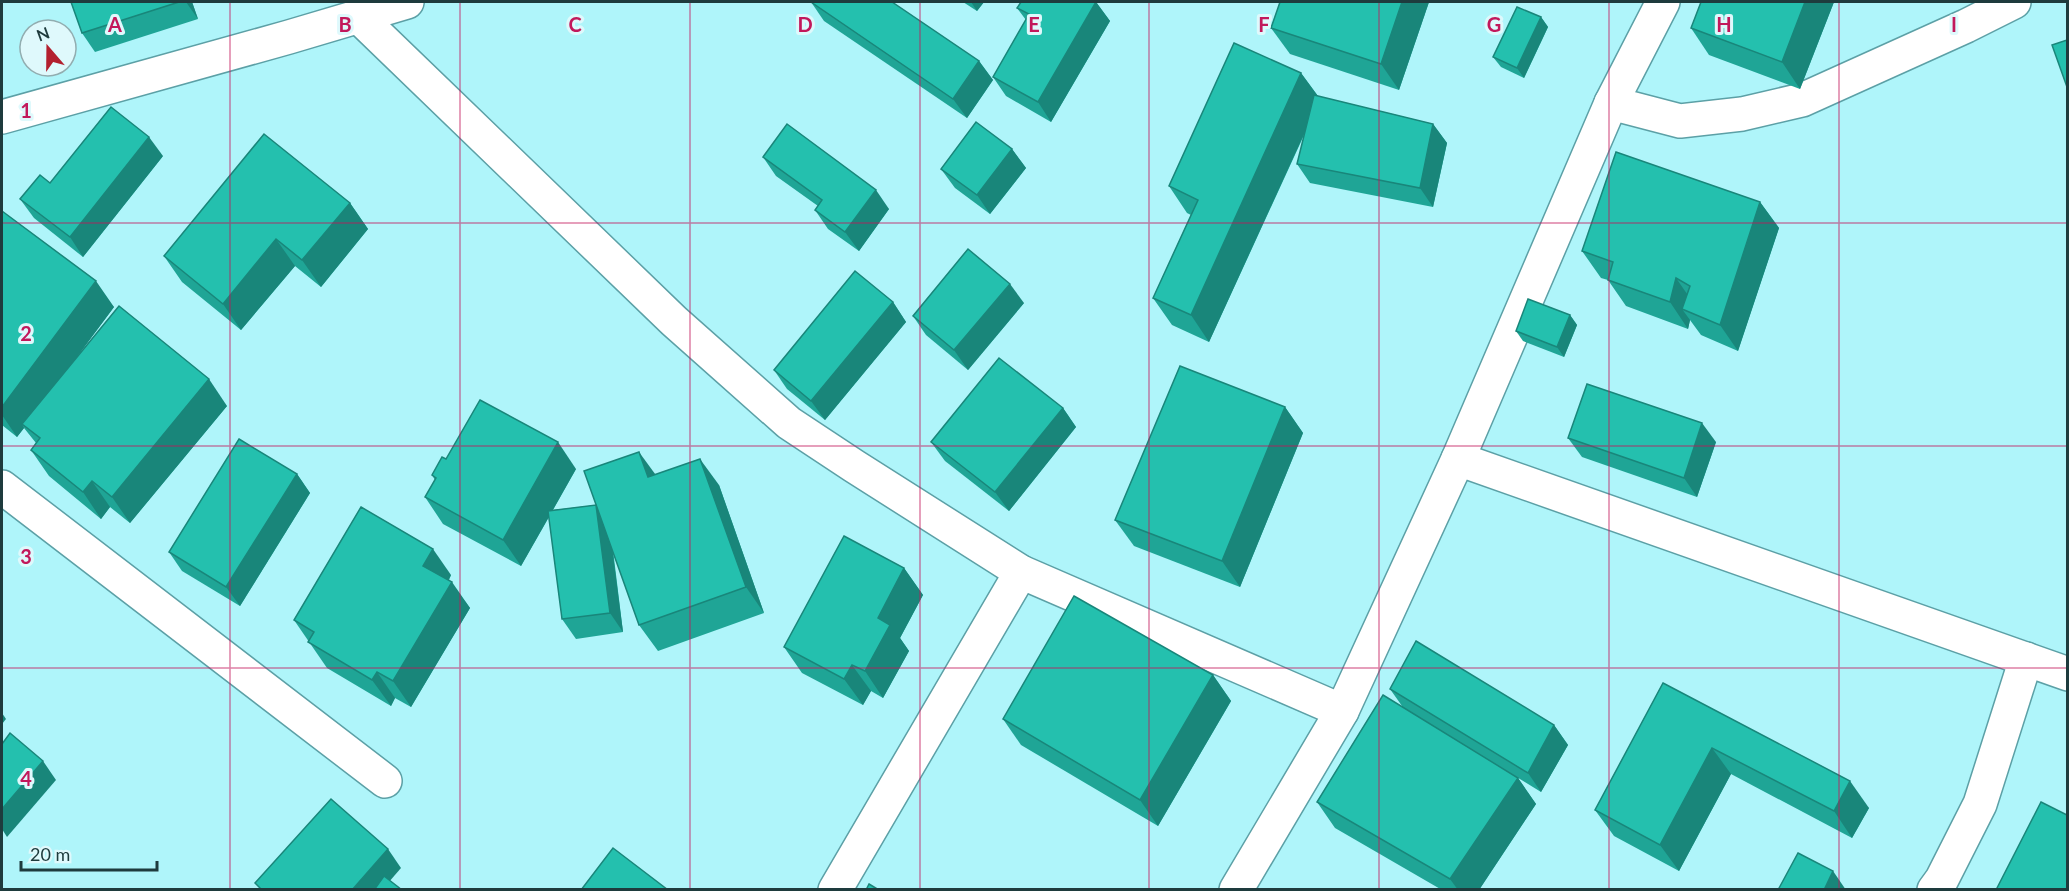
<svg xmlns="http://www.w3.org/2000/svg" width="2069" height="891" font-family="Lato,sans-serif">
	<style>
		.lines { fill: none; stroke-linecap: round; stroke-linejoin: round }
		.minor-casing { stroke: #5ca0a6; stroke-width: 36 }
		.minor { stroke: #fff; stroke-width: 33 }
		.wall { fill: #1fa596 }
		.shaded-wall { fill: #19867a }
		.building { fill: #24c0ae; stroke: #19867a; stroke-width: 1.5 }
		.grid { fill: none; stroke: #c2185b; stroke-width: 1.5; stroke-opacity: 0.55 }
		.grid-label { font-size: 20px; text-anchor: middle; font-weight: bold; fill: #c2185b; stroke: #dff9fc; stroke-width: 6; stroke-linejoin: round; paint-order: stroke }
	</style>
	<rect width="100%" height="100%" fill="#aff5fa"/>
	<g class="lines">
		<g class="minor-casing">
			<g id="minor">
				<path d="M359,17L674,321L789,423L854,466L1021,572L1342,711"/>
				<path d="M1611,103L1680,121L1742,114L1802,100L1966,26L2014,2"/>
				<path d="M2,117L289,37L407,2"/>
				<path d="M1458,459L2068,674"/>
				<path d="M2,487L385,781"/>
				<path d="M835,890L1021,572"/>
				<path d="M1236,890L1342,711L1458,459L1611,103L1663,2"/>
				<path d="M1934,890L1942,879L1980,804L2026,659"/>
			</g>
		</g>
		<use href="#minor" class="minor"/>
	</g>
	<g class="wall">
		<path d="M71,2H192L198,19L95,52L82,33Z"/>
		<path d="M811,2L979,61L993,80L967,118L824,21Z"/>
		<path d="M963,2H984L977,11Z"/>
		<path d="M1096,2L1110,21L1051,122L1006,96L993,77L1026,20L1017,8Z"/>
		<path d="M1280,2H1429L1399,90L1290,54L1271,28Z"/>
		<path d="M1701,2H1834L1800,89L1709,55L1691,28Z"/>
		<path d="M1541,17L1548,27L1524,78L1501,67L1493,57Z"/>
		<path d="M1301,73L1318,96L1433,124L1447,143L1433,207L1310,183L1297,164L1305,133L1209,342L1172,325L1153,298L1191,215L1187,213L1169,186Z"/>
		<path d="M1012,149L1026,168L990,214L955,188L941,169Z"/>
		<path d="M163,156L83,257L34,218L20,199L50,183Z"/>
		<path d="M763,157L889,209L859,251L828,229L815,210L818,206L776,176Z"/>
		<path d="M1760,202L1779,228L1738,351L1701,335L1690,320L1688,329L1626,306L1608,280L1601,278L1582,251Z"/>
		<path d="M350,203L368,229L321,287L295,266L241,330L182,282L164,256Z"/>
		<path d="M2,211L114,307L76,358L227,406L130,523L110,507L101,519L49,476L31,450L36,443L24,428L17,437L2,425Z"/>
		<path d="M893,302L906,322L825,420L787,389L774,370Z"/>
		<path d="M1024,303L968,370L926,335L913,316Z"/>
		<path d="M1570,315L1577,325L1564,357L1523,341L1516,331Z"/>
		<path d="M1285,407L1303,433L1240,587L1134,546L1115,520Z"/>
		<path d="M1063,408L1076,427L1009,511L945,461L931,442Z"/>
		<path d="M1568,438L1716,442L1697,497L1582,457Z"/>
		<path d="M576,469L553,510L596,505L655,474L719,485L764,613L658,651L639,625L613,550L623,632L576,639L562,619L549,517L521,566L443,524L425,497L435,480L432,475Z"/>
		<path d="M297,474L310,493L240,606L182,571L169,552Z"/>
		<path d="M904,568L923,595L900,638L909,651L883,698L871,691L863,705L802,673L784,647Z"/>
		<path d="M451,575L449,580L470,608L411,707L395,698L391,706L327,668L294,620Z"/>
		<path d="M1213,675L1231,701L1158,826L1021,745L1003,719Z"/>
		<path d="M1663,683L1869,808L1852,838L1731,774L1679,871L1614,836L1595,810Z"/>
		<path d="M1390,689L1554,725L1568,745L1541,792L1502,768L1518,778L1536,804L1479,890H1442L1335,828L1317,802L1402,706Z"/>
	</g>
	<g class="shaded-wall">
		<path d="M186,2H192L198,19Z"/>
		<path d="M971,2H984L977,11Z"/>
		<path d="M1096,2L1110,21L1051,122L1038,102Z"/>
		<path d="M1402,2H1429L1399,90L1381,64Z"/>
		<path d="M1805,2H1834L1800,89L1782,62Z"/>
		<path d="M1541,17L1548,27L1524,78L1517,68Z"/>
		<path d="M979,61L993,80L967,118L953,99Z"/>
		<path d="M1301,73L1320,99L1209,342L1191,315Z"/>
		<path d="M1433,124L1447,143L1433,207L1420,188Z"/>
		<path d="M149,137L163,156L83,257L70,237Z"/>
		<path d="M1012,149L1026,168L990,214L977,195Z"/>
		<path d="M876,190L889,209L859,251L845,232Z"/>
		<path d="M1760,202L1779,228L1738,351L1720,325Z"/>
		<path d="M350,203L368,229L321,287L302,260Z"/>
		<path d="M276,239L295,266L241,330L223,304Z"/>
		<path d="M1676,278L1694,304L1682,309L1690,320L1688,329L1670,302Z"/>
		<path d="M96,281L114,307L25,427L22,424L24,428L17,437L2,415V407Z"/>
		<path d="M1010,284L1024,303L968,370L954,350Z"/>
		<path d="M893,302L906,322L825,420L811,401Z"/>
		<path d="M1570,315L1577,325L1564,357L1557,347Z"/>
		<path d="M209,379L227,406L130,523L112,497Z"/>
		<path d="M1285,407L1303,433L1240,587L1222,561Z"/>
		<path d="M1063,408L1076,427L1009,511L995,492Z"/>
		<path d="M1702,423L1716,442L1697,497L1684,478Z"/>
		<path d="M558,442L576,469L521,566L503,540Z"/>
		<path d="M639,452L658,478L648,477Z"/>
		<path d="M700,459L719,485L764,613L746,587Z"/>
		<path d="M297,474L310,493L240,606L226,587Z"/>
		<path d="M92,481L110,507L101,519L83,492Z"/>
		<path d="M596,505L609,524L623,632L610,613Z"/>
		<path d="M433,549L451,575L442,592L423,566Z"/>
		<path d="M904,568L923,595L900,638L909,651L883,698L865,671L878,618Z"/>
		<path d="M452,582L470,608L411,707L393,681Z"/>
		<path d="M852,665L871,691L863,705L844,679Z"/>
		<path d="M377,672L395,698L391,706L372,680Z"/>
		<path d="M1213,675L1231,701L1158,826L1140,800Z"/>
		<path d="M2,713L6,719L2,724Z"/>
		<path d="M1554,725L1568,745L1541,792L1528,773Z"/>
		<path d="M1712,748L1731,774L1679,871L1660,845Z"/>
		<path d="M43,761L56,780L7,837L2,829V809Z"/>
		<path d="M1518,778L1536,804L1479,890H1458L1450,879Z"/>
		<path d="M1850,781L1869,808L1852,838L1834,811Z"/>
		<path d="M388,849L401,868L382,890H352Z"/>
		<path d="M1833,871L1846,890H1824Z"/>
	</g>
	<g class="building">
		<path d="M71,2H179L82,33Z"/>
		<path d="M811,2H892L979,61L953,99Z"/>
		<path d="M1021,2H1096L1038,102L993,77L1029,14L1017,8Z"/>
		<path d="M1280,2H1402L1381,64L1271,28Z"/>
		<path d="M1701,2H1805L1782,62L1691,28Z"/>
		<path d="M1517,7L1541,17L1517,68L1493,57Z"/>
		<path d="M2067,40V87L2052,45Z"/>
		<path d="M1234,43L1301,73L1191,315L1153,298L1198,200L1169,186Z"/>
		<path d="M1314,95L1433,124L1420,188L1297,164Z"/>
		<path d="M111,107L149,137L70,237L20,199L40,175L50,183Z"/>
		<path d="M976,122L1012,149L977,195L941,169Z"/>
		<path d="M787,124L876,190L845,232L815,210L822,200L763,157Z"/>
		<path d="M264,134L350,203L302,260L276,239L223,304L164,256Z"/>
		<path d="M1616,152L1760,202L1720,325L1682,309L1690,286L1676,278L1670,302L1608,280L1613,262L1582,251Z"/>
		<path d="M2,211L96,281L2,407Z"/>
		<path d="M968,249L1010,284L954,350L913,316Z"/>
		<path d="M855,271L893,302L811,401L774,370Z"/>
		<path d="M1528,299L1570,315L1557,347L1516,331Z"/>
		<path d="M119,306L209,379L112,497L92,481L83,492L31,450L40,438L22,424Z"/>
		<path d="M999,358L1063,408L995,492L931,442Z"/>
		<path d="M1180,366L1285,407L1222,561L1115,520Z"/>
		<path d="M1587,384L1702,423L1684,478L1568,438Z"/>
		<path d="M480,400L558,442L503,540L425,497L436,478L432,475L442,457L446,459Z"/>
		<path d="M239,439L297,474L226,587L169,552Z"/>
		<path d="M639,452L648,477L700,459L746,587L639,625L584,471Z"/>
		<path d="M596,505L610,613L562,619L548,511Z"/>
		<path d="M361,507L433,549L423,566L452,582L393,681L377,672L372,680L308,642L314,632L294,620Z"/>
		<path d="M844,536L904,568L878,618L890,625L865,671L852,665L844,679L784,647Z"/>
		<path d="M1074,596L1213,675L1140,800L1003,719Z"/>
		<path d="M1416,641L1554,725L1528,773L1390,689Z"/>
		<path d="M1663,683L1850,781L1834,811L1712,748L1660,845L1595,810Z"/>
		<path d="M1383,695L1518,778L1450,879L1317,802Z"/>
		<path d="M10,733L43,761L2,809V744Z"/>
		<path d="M331,799L388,849L352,890H262L255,883Z"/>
		<path d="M2041,802L2067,815V890H1996Z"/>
		<path d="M613,848L668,890H581Z"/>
		<path d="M1798,853L1833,871L1824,890H1778Z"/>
		<path d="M384,876L402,890H374Z"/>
		<path d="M869,884L879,890H866Z"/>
	</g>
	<path class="grid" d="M230,2V890M460,2V890M690,2V890M920,2V890M1149,2V890M1379,2V890M1609,2V890M1839,2V890M2,223H2068M2,446H2068M2,668H2068"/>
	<g class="grid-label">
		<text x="115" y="32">A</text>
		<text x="345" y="32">B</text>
		<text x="575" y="32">C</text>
		<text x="805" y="32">D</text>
		<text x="1034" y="32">E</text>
		<text x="1264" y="32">F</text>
		<text x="1494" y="32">G</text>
		<text x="1724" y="32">H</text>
		<text x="1954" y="32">I</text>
		<text x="26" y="118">1</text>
		<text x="26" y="341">2</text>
		<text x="26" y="564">3</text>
		<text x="26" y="786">4</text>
	</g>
	<rect width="2069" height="891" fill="none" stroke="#1e3b3d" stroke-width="6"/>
	<g transform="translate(48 48) rotate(340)"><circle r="28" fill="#dff9fc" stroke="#92adb0" stroke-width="1.5"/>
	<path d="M0-4.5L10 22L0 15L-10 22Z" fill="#b3202f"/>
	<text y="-9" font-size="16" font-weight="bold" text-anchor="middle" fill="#1e3b3d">N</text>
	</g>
	<path d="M21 861v9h136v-9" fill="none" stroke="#1e3b3d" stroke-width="3"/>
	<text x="30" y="861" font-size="18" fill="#1e3b3d" stroke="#dff9fc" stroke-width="4.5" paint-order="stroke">20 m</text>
</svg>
